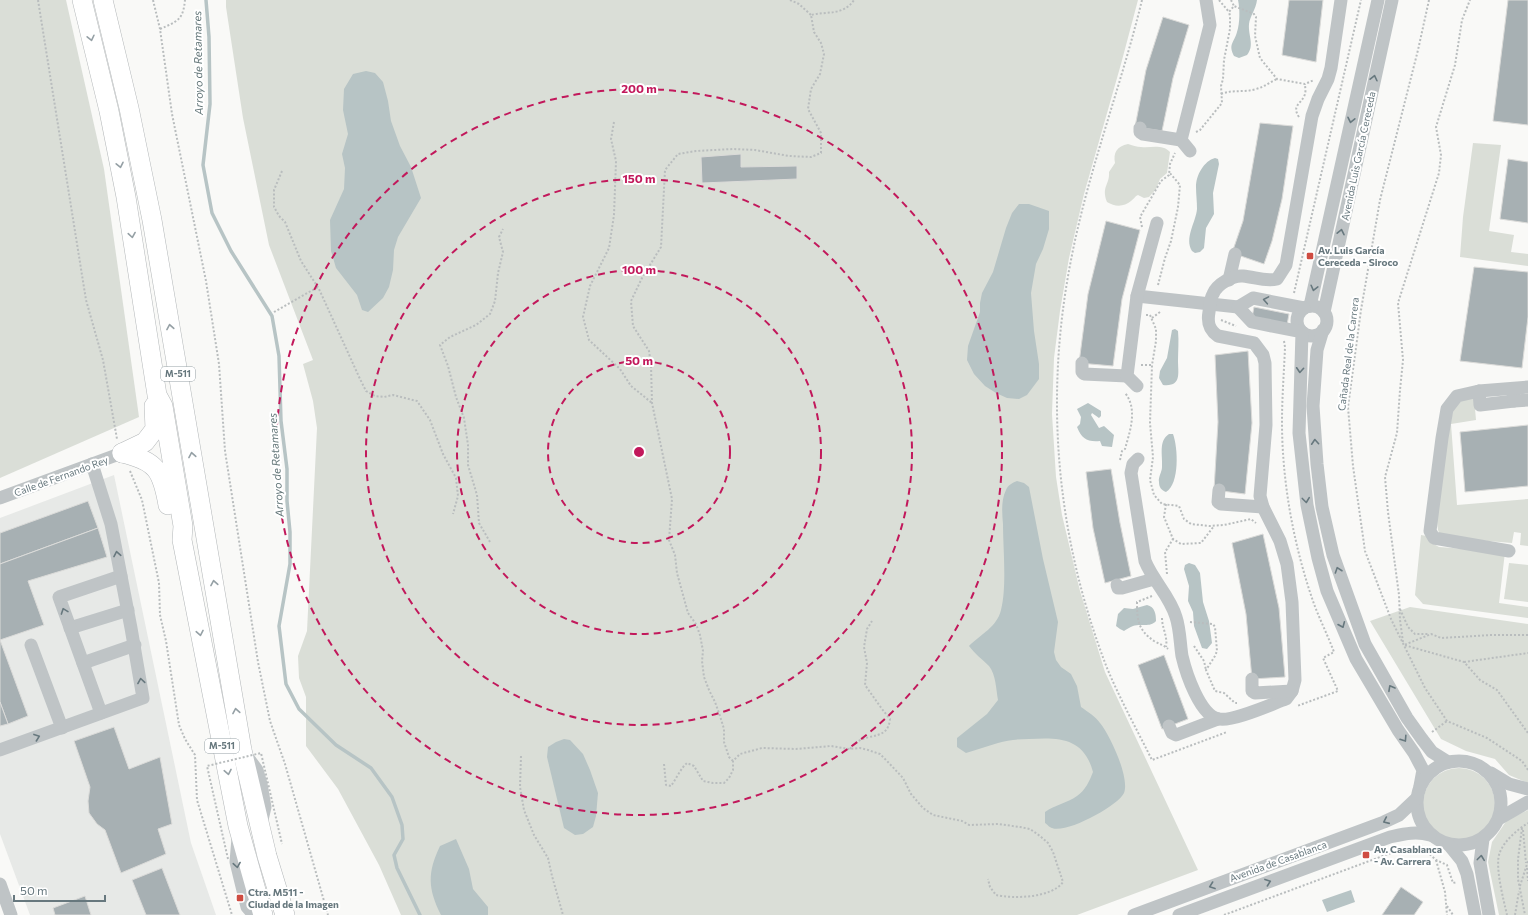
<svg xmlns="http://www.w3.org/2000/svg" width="1528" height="915" font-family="Commissioner,sans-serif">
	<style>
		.built { fill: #e7e9e7 }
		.green { fill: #daded7 }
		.water { fill: #b7c4c5 }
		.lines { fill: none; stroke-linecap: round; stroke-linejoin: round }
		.stream { stroke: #b7c4c5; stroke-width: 3.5 }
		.building { fill: #a7b0b3; stroke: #dbdbd9 }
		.highway-casing { stroke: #b3b7b9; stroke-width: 20 }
		.path { stroke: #b9bdbe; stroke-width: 2; stroke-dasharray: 2 2; stroke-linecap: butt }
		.minor { stroke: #bfc4c6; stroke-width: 13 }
		.highway { stroke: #fff; stroke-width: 19 }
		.path-bridge { stroke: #b9bdbe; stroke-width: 2; stroke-dasharray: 2 2; stroke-linecap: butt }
		.oneway { stroke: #95a0a5 }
		.oneway2 { stroke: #67787e }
		.ring { fill: none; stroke: #c2185b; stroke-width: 2; stroke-dasharray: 7 5 }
		.poi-dot { fill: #cf4c42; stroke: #fff; stroke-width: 1.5 }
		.labels { text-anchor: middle; stroke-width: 4; stroke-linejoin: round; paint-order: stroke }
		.shield { fill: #fff; stroke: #95a0a5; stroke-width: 1 }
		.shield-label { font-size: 9px; font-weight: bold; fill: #67787e }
		.street-label { font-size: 10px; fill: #67787e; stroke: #fff }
		.poi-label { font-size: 10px; font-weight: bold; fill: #67787e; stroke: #fff; text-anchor: start }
		.water-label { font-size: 11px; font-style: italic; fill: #637678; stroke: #fff }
		.centre { fill: #c2185b; stroke: #fff; stroke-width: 2 }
		.ring-label { font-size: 12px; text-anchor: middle; font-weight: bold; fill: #c2185b; stroke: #fff; stroke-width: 4; stroke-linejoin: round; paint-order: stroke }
	</style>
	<rect width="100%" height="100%" fill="#f9f9f7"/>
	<path class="built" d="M114,475L191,843L216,915H30L0,834V518Z"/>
	<g class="green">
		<path d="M0,0H66L104,169L139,417L0,478Z"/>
		<path d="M226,0H1138L1121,64L1084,194L1069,258L1060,311L1054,358L1052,414L1056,477L1062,515L1080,591L1105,672L1198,870L1077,915H401L379,865L338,789L306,746V697L299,678L298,656L307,631L317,428L313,401L303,364L313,360L269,245L243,118L226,7Z"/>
		<path d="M1473,143L1501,145L1489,231L1514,235L1511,252L1528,254V266L1460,257L1463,217Z"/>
		<path d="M1128,144C1132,145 1137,147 1141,147C1152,148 1162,144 1170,152L1167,173L1160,179L1156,189L1149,197L1144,198L1138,195C1135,196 1134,199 1131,201C1124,207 1115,207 1107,202C1101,186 1110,185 1109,172L1115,163C1113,153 1117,146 1128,144Z"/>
		<path d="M1474,397L1476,420L1451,424L1457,505L1528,499V546L1520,545L1521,533L1514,532L1512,543L1452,538L1439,533C1431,513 1449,434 1453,409L1462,400Z"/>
		<path d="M1421,535L1427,536L1432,543L1439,547L1505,552L1499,603L1528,607V618L1423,604L1415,595Z"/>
		<path d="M1509,563L1528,565V602L1504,599Z"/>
		<path d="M1410,607L1528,624V783L1509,775L1495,759L1466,751L1441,739L1370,621Z"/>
		<circle cx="1459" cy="804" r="36"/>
		<path d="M1528,810V915H1499L1488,862L1492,842L1507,820Z"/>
	</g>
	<g class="water">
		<path d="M1238,0H1257C1256,9 1250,16 1249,24C1248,36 1255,45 1247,55L1239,58L1234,56C1228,44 1234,43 1237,32C1240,23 1240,9 1238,0Z"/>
		<path d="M366,71L375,73L383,82L388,101L391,121L400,146L411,167L421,198L398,237L394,250L393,270L389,287L383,298L368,312L362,310L357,295L336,268L331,251L330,220L344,189L345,168L342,154L348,134L343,110L344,89L353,74Z"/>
		<path d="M1215,158L1218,159L1219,164L1213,193L1214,214L1206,228L1204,248L1200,252L1195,253L1192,251C1184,238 1196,222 1197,209C1197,201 1196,194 1196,187C1196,175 1204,161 1215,158Z"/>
		<path d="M1019,204H1029L1049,211V229L1043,249L1036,264L1031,293L1034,331L1039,364V379L1027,395L1019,399L1007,398L996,393L985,386L974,374L967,360L968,346L980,312V303L982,293L993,272L1006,228L1012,213Z"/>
		<path d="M1175,329L1178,331C1179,341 1178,351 1178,361C1178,373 1182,387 1163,385L1159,378L1160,371L1167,358L1172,330Z"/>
		<path d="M1088,403L1101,411V416L1099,418L1092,413L1091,415L1099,428L1104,426L1114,435L1112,447L1102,446L1100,441C1087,442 1082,439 1077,427L1080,424L1081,417L1077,409Z"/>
		<path d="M1169,434H1173C1178,447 1180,484 1166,492C1161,490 1159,487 1159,482C1158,477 1162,472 1162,467C1163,456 1158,441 1169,434Z"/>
		<path d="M1017,481L1024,483L1029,487L1043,559L1058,622L1054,652L1056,660L1061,667L1071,674L1077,686L1081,707C1088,712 1095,716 1100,723C1110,735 1130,778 1124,793C1118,806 1066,834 1052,828C1050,828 1047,824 1045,823V812C1055,805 1067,803 1077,796C1085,791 1090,780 1093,772C1084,738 1060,737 1029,739C1019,739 1008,740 998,743C987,746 977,750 966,753L957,747V738L987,714L998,700C996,689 996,675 989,666C982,659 975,654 969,646C981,634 997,627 1001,610C1007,587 1003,548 1003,524C1002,513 1001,500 1006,490C1008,485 1012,483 1017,481Z"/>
		<path d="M1189,563L1195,565L1200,573L1203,602L1209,621L1212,643L1207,649L1202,648L1194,626L1193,612L1188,601L1189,586L1184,569L1185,565Z"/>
		<path d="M1147,605C1155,607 1156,614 1156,621C1150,628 1141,623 1133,626C1130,627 1127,629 1124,631L1120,629L1116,626L1118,614L1124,608L1133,609Z"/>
		<path d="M564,739L570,740L583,754L590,770L598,793L596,816L593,827L583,834L575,835L564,828L547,757L548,747L556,742Z"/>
		<path d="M456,839L469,869L473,889L488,907V915H441C428,889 427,873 440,846Z"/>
		<path d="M1351,890L1355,902L1327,912L1322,900Z"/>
	</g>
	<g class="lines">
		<path class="stream" d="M206,0L209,37L210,104L203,165L212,213L231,251L272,316L279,356L281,421L287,469V501L290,532V564L279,626L286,684L299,709L336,745L371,768L392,797L402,825L403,839L394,855L397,868L420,915"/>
	</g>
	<g class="building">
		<path d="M1289,0H1323L1316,62L1282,55Z"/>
		<path d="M1508,0H1528V125L1493,121Z"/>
		<path d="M1163,17L1189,25L1173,78L1162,131L1135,127L1146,70Z"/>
		<path d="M1260,123L1293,126L1282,199L1272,241L1264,264L1232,253L1243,221Z"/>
		<path d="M741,154V167L797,166V179L702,183L701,157Z"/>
		<path d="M1508,159L1528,162V223L1500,219Z"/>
		<path d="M1106,221L1140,230L1122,299L1113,366L1079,363L1088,294Z"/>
		<path d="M1474,267L1528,272V317L1522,368L1460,361Z"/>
		<path d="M1254,307L1289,314L1287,325L1252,318Z"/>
		<path d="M1248,351L1252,423L1245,494L1214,490L1218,422L1215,355Z"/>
		<path d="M1528,425V486L1465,492L1460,432Z"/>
		<path d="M1111,469L1120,523L1131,576L1105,583L1093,528L1086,472Z"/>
		<path d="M88,501L98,528L0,564V533Z"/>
		<path d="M98,528L107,557L28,581L44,625L0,640L28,716L8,724L0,702V564Z"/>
		<path d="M1263,534L1279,608L1285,677L1252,679L1246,614L1232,543Z"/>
		<path d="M1164,655L1188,719L1162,729L1138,665Z"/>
		<path d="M0,702L8,724L0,726Z"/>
		<path d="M114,727L129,769L160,757L172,824L158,829L166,854L121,873L105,830L97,824L89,813L88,801L90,787L74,741Z"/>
		<path d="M162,868L180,915H146L132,880Z"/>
		<path d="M1401,887L1423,902L1414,915H1382Z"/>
		<path d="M85,896L91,915H55L53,908Z"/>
	</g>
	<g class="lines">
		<g class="highway-casing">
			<g id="highway">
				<path d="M82,0L109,111L126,197L157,395L163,406L183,526L182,540L238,826L263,915"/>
				<path d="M103,0L129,108L152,220L242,750L267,856L285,915"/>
				<path d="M122,453C157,461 162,471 168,505"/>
				<path d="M122,453L145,442L155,429L154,406"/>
			</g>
		</g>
		<g class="path">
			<path d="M38,0L86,300L103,360L117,439"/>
			<path d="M153,0L160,29L172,114L206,281L219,364L225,451L258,662L270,721L285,764L328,915"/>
			<path d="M790,0L799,4L811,15"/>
			<path d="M1142,0C1121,87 1088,171 1071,260C1044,398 1056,536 1107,668C1120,699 1137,730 1152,760L1227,732"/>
			<path d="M1219,0L1229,12L1234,6L1254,14L1256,17L1255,36L1260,58L1277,79L1305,84L1314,80"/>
			<path d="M1231,0L1234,6"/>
			<path d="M1429,0L1418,50L1380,200L1361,310L1348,407L1353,466L1365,551L1391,619L1425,688L1447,721L1487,738L1522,761L1528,770"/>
			<path d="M160,29C178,21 183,20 185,0"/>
			<path d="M1221,94C1234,89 1244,93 1256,89C1264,87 1270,82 1277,79"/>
			<path d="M1299,117C1291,105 1302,104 1305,94C1306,91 1305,87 1305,84"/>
			<path d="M614,122L611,139L616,161L614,215L609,248L590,286L583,317L589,340L620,369L631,386L652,403"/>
			<path d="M1196,132L1200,130L1222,103L1221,86L1223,79L1224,60L1230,29V16L1229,12"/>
			<path d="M282,171L274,190V207L279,216L285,222L301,261L319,289L360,379L366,391L375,396L384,397L393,395L417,401L430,420L443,454L456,478L458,496L453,514"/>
			<path d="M1142,227L1140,217L1161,181L1169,175L1170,164L1175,153"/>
			<path d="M1158,285L1165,258L1171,241L1178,207L1180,185L1169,172"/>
			<path d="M1294,293L1361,0"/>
			<path d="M274,312L318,287"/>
			<path d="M1146,315H1150L1156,329V341L1152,365L1150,423L1153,457L1150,480L1154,495L1162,504L1179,506L1184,519L1191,524L1209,526L1224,525L1251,519L1256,523"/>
			<path d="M1152,318L1160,312"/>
			<path d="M1221,320L1236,326"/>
			<path d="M1284,341L1285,347C1284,372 1282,397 1282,422C1282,483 1294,547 1314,604C1320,620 1328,636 1334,652L1323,658L1338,691L1297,706"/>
			<path d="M1141,365H1152"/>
			<path d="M1120,460L1122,451L1125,449C1130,431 1138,409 1125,393"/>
			<path d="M130,471L142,500L159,583L160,615L166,641L179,725L185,739L195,755L197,800L232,915"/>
			<path d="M1166,504L1164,517L1173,539L1181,544L1201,543L1214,526"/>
			<path d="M490,542L479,523L477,495L468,465V445L464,418L456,397L448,366L440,345L450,337L476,325L490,314L495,301L498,273L503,252L499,237L503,229"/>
			<path d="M1167,574L1165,552L1173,539"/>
			<path d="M1152,596L1137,602C1137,620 1138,630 1154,641C1159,644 1164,645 1168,649"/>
			<path d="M1400,609L1408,627L1415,634H1429"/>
			<path d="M1162,618C1162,628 1168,637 1166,647"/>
			<path d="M1190,622L1213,624L1215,627L1217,651L1215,656L1206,670L1215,691L1224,693L1235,703H1237"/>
			<path d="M1528,635H1492L1441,638L1431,634L1404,645L1464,662L1480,680L1497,690L1528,733"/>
			<path d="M1403,642L1400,620L1399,595L1388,512L1385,477L1397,433L1400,390L1403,360L1398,303L1439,173L1441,155L1436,127L1455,65L1462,20L1470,0"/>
			<path d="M1194,646L1204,661L1206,670"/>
			<path d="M1464,662L1528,653"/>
			<path d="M1432,732L1447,721"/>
			<path d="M850,749C852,746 855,743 857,742C870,733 888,740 890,719L882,709L865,685L867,663L864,647L867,629L872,621"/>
			<path d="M521,756L520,787L524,810L534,835L548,858L552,876L563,915"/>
			<path d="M733,761L729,757L724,742V729L720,716L715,702L709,690L704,677L702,661L703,651L700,635L696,624L688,613L677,573L675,555L669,540L672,499L652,403L651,365L649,351L633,326L631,301L642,278L661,247L665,170L678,154L696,151L733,149L755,150L789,156L811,157L821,153V133L808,109L811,89L820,74L824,54L821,43L814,32L811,15C827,11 843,16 854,0"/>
			<path d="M664,764L666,785L671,786C676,779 681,768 687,763L694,766L703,781L713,783H724L729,778L733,770V761L740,754L762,748L796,749L831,746L849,749L860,748L868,750L880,754L887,761L903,778L911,794L923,808L933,815L962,821L969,825L998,824L1020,827L1030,829L1040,836L1048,843L1053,852L1063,882C1052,898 1013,899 996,895L990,887L988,879"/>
			<path d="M1522,828L1518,859V879L1525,915"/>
			<path d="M1523,830L1526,863"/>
			<path d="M1421,846L1436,860L1447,865L1453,883L1457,882"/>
			<path d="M1436,860L1445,892L1447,915"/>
			<path d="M1527,868L1528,881"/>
			<path d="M1520,886L1528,861"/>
			<path d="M1447,906L1453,915"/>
			<path d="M1224,915L1407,847"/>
			<path d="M1507,915C1504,901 1494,865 1500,852C1505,840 1517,830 1528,823"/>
			<path d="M1515,915L1519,891"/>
		</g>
		<g class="minor">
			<path d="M1140,128V132L1143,134L1181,140"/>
			<path d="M1190,151L1181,140L1210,25L1206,0"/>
			<path d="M1229,280L1235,254"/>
			<path d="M1137,296L1238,307"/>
			<path d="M1310,306L1378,0"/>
			<circle cx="1312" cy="321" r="15"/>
			<path d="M1304,308L1253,298L1238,307L1252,322L1302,332L1299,433L1307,505L1318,558L1327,591L1356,659L1398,730L1414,753L1423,770L1420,786"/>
			<path d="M1324,312L1392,0"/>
			<path d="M1323,330L1317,350L1313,406L1317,464L1322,507L1333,555L1365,644L1407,718L1422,739L1432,752L1448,762"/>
			<path d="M1082,363V372L1084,374L1127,376"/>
			<path d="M1137,386L1127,376L1137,296L1157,223"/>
			<path d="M1479,391L1480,405L1514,401"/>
			<path d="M1513,392L1514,401L1528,400"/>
			<path d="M1138,459L1133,464L1131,473L1145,561C1153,581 1170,596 1176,617C1180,629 1180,643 1182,656C1186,673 1200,716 1219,719C1232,722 1272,704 1286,699L1292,691L1295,680L1292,602L1287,564L1280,541L1263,507L1260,496L1266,425L1265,363L1263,355L1254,343L1218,336C1209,330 1207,323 1209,312C1210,306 1210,299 1213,294C1217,284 1233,275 1243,276C1255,277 1265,282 1277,279L1286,265L1312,116L1318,99L1328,79L1331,68L1341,0"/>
			<path d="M1219,490L1218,502L1221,504L1263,507"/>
			<path d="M0,498L122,453"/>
			<path d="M1509,551L1434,538L1430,531L1442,438L1447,409L1457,396L1479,391L1528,387"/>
			<path d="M1117,585L1118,588H1122L1154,579"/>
			<path d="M70,628L128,610"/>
			<path d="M31,645L62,728"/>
			<path d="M83,663L135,645"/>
			<path d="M1252,679V691L1255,693L1292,691"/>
			<path d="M101,713L59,597L121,576"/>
			<path d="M1169,726L1172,733L1176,735L1218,719"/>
			<path d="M0,750L143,698L131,628L111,524L92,464"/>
			<path d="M246,755L257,770L261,784L265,807L261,824"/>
			<circle cx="1459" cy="803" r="42"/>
			<path d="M1491,773L1509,784L1528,789"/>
			<path d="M1500,818L1528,802"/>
			<path d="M238,838L236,862L247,907L254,915"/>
			<path d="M1483,839L1480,863L1489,915"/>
			<path d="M1449,845L1462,861L1467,874L1475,915"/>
			<path d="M0,884L11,915"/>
			<path d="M1134,915L1384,822L1399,815L1417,798"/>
			<path d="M1179,915L1390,837C1404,834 1416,831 1430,835"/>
		</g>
		<use href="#highway" class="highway"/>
		<path class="path-bridge" d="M228,859L207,766L261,753L282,844"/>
	</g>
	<defs><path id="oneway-chevron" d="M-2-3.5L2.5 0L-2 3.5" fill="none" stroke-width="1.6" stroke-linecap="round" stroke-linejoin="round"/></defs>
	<g class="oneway">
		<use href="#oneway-chevron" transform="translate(91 38) rotate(77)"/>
		<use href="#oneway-chevron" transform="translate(120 165) rotate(78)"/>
		<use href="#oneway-chevron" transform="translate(132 235) rotate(81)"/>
		<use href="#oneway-chevron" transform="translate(170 327) rotate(-100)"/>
		<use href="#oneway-chevron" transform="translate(192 455) rotate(-100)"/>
		<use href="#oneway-chevron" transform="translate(214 583) rotate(-100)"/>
		<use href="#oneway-chevron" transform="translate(200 633) rotate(79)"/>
		<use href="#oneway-chevron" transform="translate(236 711) rotate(-100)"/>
		<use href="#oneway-chevron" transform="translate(228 772) rotate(79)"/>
	</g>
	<g class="oneway2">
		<use href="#oneway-chevron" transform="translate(1374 78) rotate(-77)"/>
		<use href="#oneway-chevron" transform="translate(1351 120) rotate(102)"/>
		<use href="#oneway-chevron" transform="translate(1341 232) rotate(-78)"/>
		<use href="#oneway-chevron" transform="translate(1314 288) rotate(104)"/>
		<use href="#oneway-chevron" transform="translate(1266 300) rotate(-170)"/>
		<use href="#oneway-chevron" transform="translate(1300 370) rotate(94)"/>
		<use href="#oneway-chevron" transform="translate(1315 442) rotate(-94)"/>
		<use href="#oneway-chevron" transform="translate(1306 500) rotate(83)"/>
		<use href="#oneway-chevron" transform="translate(117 554) rotate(-101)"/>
		<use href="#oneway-chevron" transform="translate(1338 570) rotate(-109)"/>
		<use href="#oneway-chevron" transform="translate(64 611) rotate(-110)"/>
		<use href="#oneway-chevron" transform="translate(1342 625) rotate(67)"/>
		<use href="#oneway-chevron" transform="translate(141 681) rotate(-99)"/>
		<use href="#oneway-chevron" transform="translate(1391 688) rotate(-119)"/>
		<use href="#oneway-chevron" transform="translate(37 737) rotate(-20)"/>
		<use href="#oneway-chevron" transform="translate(1404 739) rotate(57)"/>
		<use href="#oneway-chevron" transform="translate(1386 821) rotate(156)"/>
		<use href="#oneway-chevron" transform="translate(1481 858) rotate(-83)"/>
		<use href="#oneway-chevron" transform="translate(237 865) rotate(81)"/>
		<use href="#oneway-chevron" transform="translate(1268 882) rotate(-20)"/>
		<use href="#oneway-chevron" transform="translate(1212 886) rotate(160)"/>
	</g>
	<g class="ring">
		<circle cx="639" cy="452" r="91"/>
		<circle cx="639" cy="452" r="182"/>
		<circle cx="639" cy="452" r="273"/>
		<circle cx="639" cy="452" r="363"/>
	</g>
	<g class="poi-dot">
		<rect x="1306" y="252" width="8" height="8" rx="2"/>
		<rect x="1362" y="851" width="8" height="8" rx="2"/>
		<rect x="236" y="894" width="8" height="8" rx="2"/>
	</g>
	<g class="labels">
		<g class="shield">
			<rect x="161" y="367" width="34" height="14" rx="3"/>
			<rect x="205" y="739" width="34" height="14" rx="3"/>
		</g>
		<g class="shield-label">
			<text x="178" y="377">M-511</text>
			<text x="222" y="749">M-511</text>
		</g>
		<g class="street-label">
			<text transform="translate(1358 156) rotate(-78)" y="4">Avenida Luis García Cereceda</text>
			<text transform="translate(1348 354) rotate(-83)" y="4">Cañada Real de la Carrera</text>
			<text transform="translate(61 476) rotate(-20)" y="4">Calle de Fernando Rey</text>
			<text transform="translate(1278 861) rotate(-20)" y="4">Avenida de Casablanca</text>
		</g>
		<g class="poi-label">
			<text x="1318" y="254">Av. Luis García<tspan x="1318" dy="12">Cereceda - Siroco</tspan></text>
			<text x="1374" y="853">Av. Casablanca<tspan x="1374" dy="12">- Av. Carrera</tspan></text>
			<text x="248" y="896">Ctra. M511 -<tspan x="248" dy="12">Ciudad de la Imagen</tspan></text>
		</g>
		<g class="water-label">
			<text transform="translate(198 63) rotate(-91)" y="4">Arroyo de Retamares</text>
			<text transform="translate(276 465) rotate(-94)" y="4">Arroyo de Retamares</text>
		</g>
	</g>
	<circle cx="639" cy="452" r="6" class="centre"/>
	<g class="ring-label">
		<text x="639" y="93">200 m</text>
		<text x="639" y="183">150 m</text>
		<text x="639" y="274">100 m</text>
		<text x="639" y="365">50 m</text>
	</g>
	<path d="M14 895v6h91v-6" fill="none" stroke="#67787e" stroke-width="2"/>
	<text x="20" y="895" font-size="12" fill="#67787e" stroke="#ffffff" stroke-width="3" paint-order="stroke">50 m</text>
</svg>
